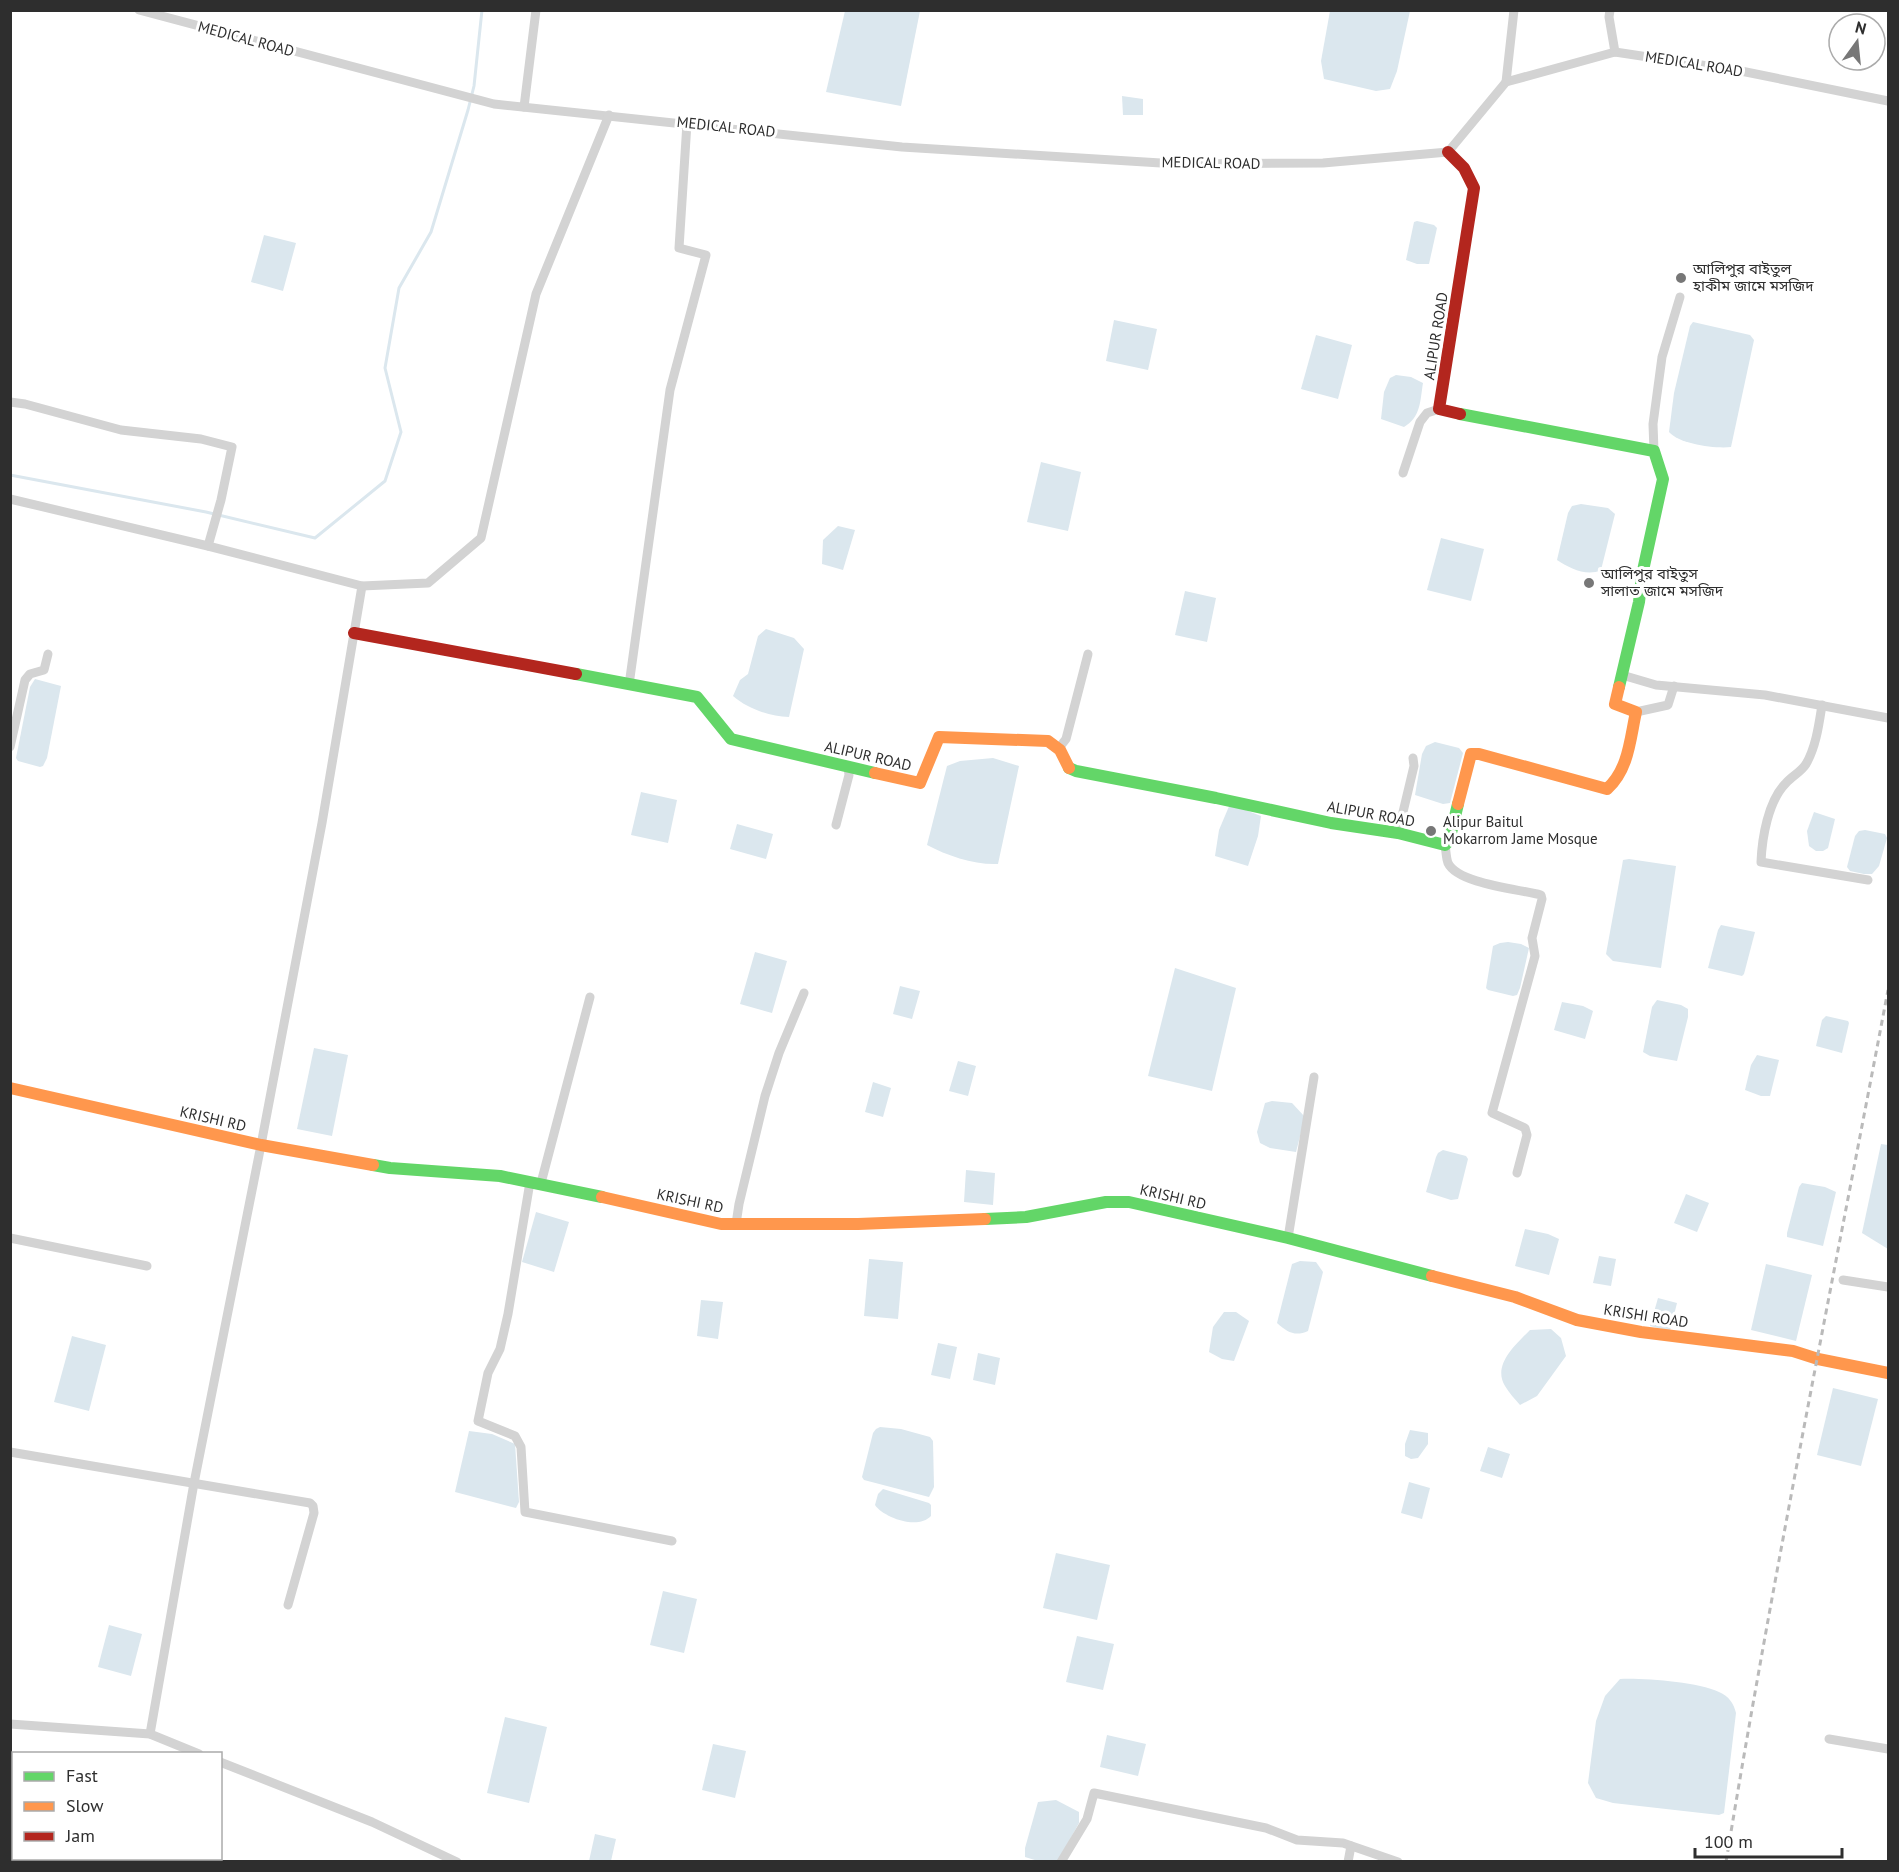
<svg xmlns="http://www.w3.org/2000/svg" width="1899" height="1872" font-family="'PT Sans','Noto Sans Bengali',sans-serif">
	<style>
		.water { fill: #dbe7ee }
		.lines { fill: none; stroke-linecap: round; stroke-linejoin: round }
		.stream { stroke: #dbe7ee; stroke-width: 3 }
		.street { stroke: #d3d3d3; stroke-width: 9 }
		.fast { stroke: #63d668; stroke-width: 12 }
		.slow { stroke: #ff974d; stroke-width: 12 }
		.jam { stroke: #b3261e; stroke-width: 12 }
		.rail { stroke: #bababa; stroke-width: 3; stroke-dasharray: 6 4.5; stroke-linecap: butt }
		.poi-dot { fill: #777; stroke: #fff; stroke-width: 2 }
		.labels { text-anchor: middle; stroke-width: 6; stroke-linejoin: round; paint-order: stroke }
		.street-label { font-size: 15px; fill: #2e2e2e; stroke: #fff }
		.poi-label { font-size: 15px; fill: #2e2e2e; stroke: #fff; text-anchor: start }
	</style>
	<rect width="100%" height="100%" fill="#fff"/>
	<g class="water">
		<path d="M845,11H920L901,106L826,92Z"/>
		<path d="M1330,11H1410L1397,71L1390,89L1376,91L1324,79L1321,61Z"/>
		<path d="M1122,96L1143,99V115H1123Z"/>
		<path d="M1417,221L1434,225L1437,228L1429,264H1417L1406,260L1414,222Z"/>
		<path d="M264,235L296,243L283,291L251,282Z"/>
		<path d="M1114,320L1157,329L1148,370L1106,361Z"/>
		<path d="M1693,322L1750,335L1754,340L1731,447C1716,449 1679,444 1669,432L1674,393L1690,326Z"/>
		<path d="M1316,335L1352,345L1338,399L1301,389Z"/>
		<path d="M1396,375L1411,377L1423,383C1420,401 1421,417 1404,427L1381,419L1384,392L1390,378Z"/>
		<path d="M1041,462L1081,472L1068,531L1027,522Z"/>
		<path d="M1581,504L1608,508L1615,514L1601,570C1587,577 1569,568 1557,560L1568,513L1572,506Z"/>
		<path d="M838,526L855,530L843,570L822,564L823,540Z"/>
		<path d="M1441,538L1484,549L1471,601L1427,590Z"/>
		<path d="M1185,591L1216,598L1207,642L1175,635Z"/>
		<path d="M766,629L794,638L804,649L789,717C769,716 748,709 733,696L740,680L748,674L758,636Z"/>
		<path d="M35,679L61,686L47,758L43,766L40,767L18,761L16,758L30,687Z"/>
		<path d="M1435,742L1459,748L1463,753L1450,803L1443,804L1415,795L1422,754L1426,746Z"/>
		<path d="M993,758L1019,766L998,864C974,865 948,856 927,845L947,766L960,761Z"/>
		<path d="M641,792L677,800L668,843L631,835Z"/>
		<path d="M1230,804L1261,816L1258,836L1248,866L1215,856L1219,830Z"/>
		<path d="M1814,812L1835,819L1828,848L1823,851H1816L1809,846L1807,831Z"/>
		<path d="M737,824L773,834L766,859L730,849Z"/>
		<path d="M1865,830L1885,834L1887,838L1879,866L1872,874H1864L1850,871L1847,867L1855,836L1859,831Z"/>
		<path d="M1629,859L1676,866L1661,968L1613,961L1606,954L1622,866L1623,860Z"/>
		<path d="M1721,925L1755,932L1744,974L1742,976L1708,968L1718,930Z"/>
		<path d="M1508,942L1521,944L1529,948L1520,988L1517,995L1513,996L1488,990L1486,988L1493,946L1500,943Z"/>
		<path d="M755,952L787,961L772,1013L740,1004Z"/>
		<path d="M1175,968L1236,988L1212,1091L1148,1076Z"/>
		<path d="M900,986L920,991L912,1019L893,1014Z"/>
		<path d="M1657,1000L1681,1005L1688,1009V1017L1677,1061L1650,1056L1643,1052L1652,1007Z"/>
		<path d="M1562,1002L1583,1006L1593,1011L1585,1039L1554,1030Z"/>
		<path d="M1826,1016L1848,1021L1849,1023L1842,1053L1816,1046L1822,1020Z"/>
		<path d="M314,1048L348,1055L332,1136L297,1129Z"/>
		<path d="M1757,1055L1779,1060L1770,1096H1761L1745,1090L1751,1065Z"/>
		<path d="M958,1061L976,1066L968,1096L949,1091Z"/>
		<path d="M873,1082L891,1088L883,1117L865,1112Z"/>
		<path d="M1272,1101L1292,1103L1305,1117L1296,1152L1270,1148L1260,1143L1257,1132L1265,1103Z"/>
		<path d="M1881,1144L1888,1145V1249L1862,1233Z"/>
		<path d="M1443,1150L1466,1156L1468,1159L1458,1199L1451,1200L1426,1192L1436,1157L1438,1153Z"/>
		<path d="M966,1170L995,1173L993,1205L964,1202Z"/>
		<path d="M1802,1183L1825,1187L1836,1192L1823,1246L1787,1237V1233L1799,1187Z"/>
		<path d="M1686,1194L1709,1203L1697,1232L1674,1223Z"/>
		<path d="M536,1212L569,1222L554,1272L522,1262Z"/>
		<path d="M1525,1229L1548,1234L1559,1239L1549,1275L1515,1266Z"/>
		<path d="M1599,1256L1616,1259L1611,1286L1593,1283Z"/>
		<path d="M869,1259L903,1262L898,1319L864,1316Z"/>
		<path d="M1300,1261L1316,1262L1323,1272L1308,1331C1295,1337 1287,1332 1277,1323L1292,1264Z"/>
		<path d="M1766,1264L1812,1275L1796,1341L1751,1330Z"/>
		<path d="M1658,1298L1677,1303L1670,1331L1650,1326Z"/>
		<path d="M701,1300L723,1302L718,1339L697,1336Z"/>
		<path d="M1224,1312H1236L1249,1321L1234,1361L1222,1359L1209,1352L1213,1327Z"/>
		<path d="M1551,1329L1561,1338L1566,1356L1537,1396L1520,1405C1515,1399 1509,1393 1505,1386C1492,1365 1516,1344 1530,1330Z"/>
		<path d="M72,1336L106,1345L89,1411L54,1402Z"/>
		<path d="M938,1343L957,1347L950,1379L931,1375Z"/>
		<path d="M978,1353L1000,1358L995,1385L973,1380Z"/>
		<path d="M1833,1388L1878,1399L1861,1466L1817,1455Z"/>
		<path d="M880,1427L901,1429L930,1437L933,1441L934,1487L929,1497L864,1480L862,1477L873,1433L876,1429Z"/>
		<path d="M1410,1430L1428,1433V1444L1418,1458L1411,1459L1405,1456V1444Z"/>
		<path d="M469,1431L492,1434L515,1444L519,1502L516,1508L455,1492Z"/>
		<path d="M1488,1447L1510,1454L1502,1478L1480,1471Z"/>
		<path d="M1409,1482L1430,1488L1422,1519L1401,1513Z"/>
		<path d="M883,1489L929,1503L931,1505V1516C918,1530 884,1518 875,1505L878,1494Z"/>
		<path d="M1056,1553L1110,1565L1097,1620L1043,1608Z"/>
		<path d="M663,1591L697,1599L684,1653L650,1645Z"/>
		<path d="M109,1625L142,1634L131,1676L98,1667Z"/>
		<path d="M1077,1636L1114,1644L1103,1690L1066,1682Z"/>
		<path d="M1620,1679C1645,1678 1697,1682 1719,1692C1729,1696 1734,1704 1736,1713L1724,1813L1719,1815L1613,1803L1596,1798L1588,1783L1596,1721L1605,1696Z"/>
		<path d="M505,1717L547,1727L529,1803L487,1793Z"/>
		<path d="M1107,1735L1146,1744L1138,1776L1100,1767Z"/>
		<path d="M713,1744L746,1751L735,1798L702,1790Z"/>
		<path d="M1056,1800L1079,1812V1823L1058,1861H1038L1025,1857V1848L1038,1802Z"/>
		<path d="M595,1834L616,1839L611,1861H589Z"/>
	</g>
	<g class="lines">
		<path class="stream" d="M10,475L206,512L315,538L385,481L401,432L385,368L399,288L431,232L468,110L474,86L482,10"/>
		<g class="street">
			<path d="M139,10L494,104L902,147L1177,164L1323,163L1448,152L1506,82L1615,52L1741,71L1888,101"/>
			<path d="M1610,10L1609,17L1615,52"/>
			<path d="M1506,82L1514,10"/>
			<path d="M524,107L536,10"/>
			<path d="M10,402L25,404L121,430L201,439L232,447L221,500L208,546"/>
			<path d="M1654,451L1653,424L1662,357L1680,297"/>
			<path d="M1403,473L1420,422L1427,413L1439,409"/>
			<path d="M10,499L208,546L362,586L322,823L261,1145L194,1483L150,1734"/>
			<path d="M362,586L428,583L481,538L536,294L609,115"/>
			<path d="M1622,675L1656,685L1765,695L1888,718"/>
			<path d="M629,685L670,390L706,255L679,248L687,123"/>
			<path d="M1822,705C1819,724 1816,747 1806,764C1801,772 1792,776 1786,783C1768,801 1762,838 1761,862L1868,880"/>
			<path d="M1636,712L1668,705L1674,686"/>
			<path d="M10,747L25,680L30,674L44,670L48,654"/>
			<path d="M1059,748L1066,739L1088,654"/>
			<path d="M836,825L849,775L848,767"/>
			<path d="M1398,833L1414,766L1413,758"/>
			<path d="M1445,845C1446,850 1446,858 1448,863C1458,884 1519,889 1541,895L1542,899L1532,938L1535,956L1492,1113L1525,1128L1527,1135L1517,1173"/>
			<path d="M530,1182L508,1314L500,1349L488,1373L478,1421L515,1436L521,1447L525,1512L672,1541"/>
			<path d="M541,1183L590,997"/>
			<path d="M736,1224L739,1204L765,1096L779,1053L804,993"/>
			<path d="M10,1238L147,1266"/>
			<path d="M1288,1238L1314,1077"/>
			<path d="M1843,1280L1888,1287"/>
			<path d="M10,1452L310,1503L313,1506L314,1513L288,1605"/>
			<path d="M10,1724L150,1734L199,1754"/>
			<path d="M1829,1739L1888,1749"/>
			<path d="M220,1762L372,1822L457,1862"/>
			<path d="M1061,1862L1087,1819L1094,1793L1266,1828L1297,1840L1343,1843L1398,1862"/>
			<path d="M1348,1862L1351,1846"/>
		</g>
		<g class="fast">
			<path d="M1460,414L1654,451L1663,479L1642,575L1639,602L1619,687"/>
			<path d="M576,674L697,697L731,739L875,773"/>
			<path d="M1069,768L1076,771L1216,798L1331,823L1398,833L1445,845L1449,841L1458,804"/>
			<path d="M373,1165L390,1168L500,1176L602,1197"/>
			<path d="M985,1219L1026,1217L1106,1202H1129L1288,1238L1432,1276"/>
		</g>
		<g class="slow">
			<path d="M875,773L920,783L939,737L1048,741L1060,750L1069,768"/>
			<path d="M1458,804L1471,754H1479L1607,789C1629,769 1630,739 1636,712L1615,704L1619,687"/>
			<path d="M10,1088L261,1145L373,1165"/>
			<path d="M602,1197L721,1224H858L985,1219"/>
			<path d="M1432,1276L1515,1297L1577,1320L1641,1332L1793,1351L1818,1359L1888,1373"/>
		</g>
		<g class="jam">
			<path d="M1448,152L1464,168L1474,188L1439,409L1460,414"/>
			<path d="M354,633L576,674"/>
		</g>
		<path class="rail" d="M1726,1862C1774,1570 1833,1280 1888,990"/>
	</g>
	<g class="poi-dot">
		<circle cx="1681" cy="278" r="6"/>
		<circle cx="1589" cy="583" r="6"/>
		<circle cx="1431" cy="831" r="6"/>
	</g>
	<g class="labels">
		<g class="street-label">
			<text transform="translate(246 39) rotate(15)" y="5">MEDICAL ROAD</text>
			<text transform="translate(1694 64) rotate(9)" y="5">MEDICAL ROAD</text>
			<text transform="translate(726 127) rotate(6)" y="5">MEDICAL ROAD</text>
			<text transform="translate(1211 163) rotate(1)" y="5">MEDICAL ROAD</text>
			<text transform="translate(1436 336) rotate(-81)" y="5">ALIPUR ROAD</text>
			<text transform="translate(868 756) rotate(13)" y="5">ALIPUR ROAD</text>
			<text transform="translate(1371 814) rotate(10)" y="5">ALIPUR ROAD</text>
			<text transform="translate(213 1119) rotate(13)" y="5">KRISHI RD</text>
			<text transform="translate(1173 1197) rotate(13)" y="5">KRISHI RD</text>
			<text transform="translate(690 1201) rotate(12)" y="5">KRISHI RD</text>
			<text transform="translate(1646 1316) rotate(9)" y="5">KRISHI ROAD</text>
		</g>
		<g class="poi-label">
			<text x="1693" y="274">আলিপুর বাইতুল<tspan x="1693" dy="17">হাকীম জামে মসজিদ</tspan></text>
			<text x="1601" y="579">আলিপুর বাইতুস<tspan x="1601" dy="17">সালাত জামে মসজিদ</tspan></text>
			<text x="1443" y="827">Alipur Baitul<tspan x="1443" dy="17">Mokarrom Jame Mosque</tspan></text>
		</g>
	</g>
	<rect width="1899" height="1872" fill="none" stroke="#2e2e2e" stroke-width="24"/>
	<rect x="12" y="1752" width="210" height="108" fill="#ffffff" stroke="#ababab" stroke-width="1.5"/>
	<rect x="24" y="1772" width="30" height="9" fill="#63d668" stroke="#ababab" stroke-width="1.5"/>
	<text x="66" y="1782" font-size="18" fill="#2e2e2e">Fast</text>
	<rect x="24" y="1802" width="30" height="9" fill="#ff974d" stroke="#ababab" stroke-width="1.5"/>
	<text x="66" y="1812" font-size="18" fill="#2e2e2e">Slow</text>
	<rect x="24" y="1832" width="30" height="9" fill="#b3261e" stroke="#ababab" stroke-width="1.5"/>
	<text x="66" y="1842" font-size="18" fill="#2e2e2e">Jam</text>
	<g transform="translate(1857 42) rotate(15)"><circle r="28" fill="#ffffff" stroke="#ababab" stroke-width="1.5"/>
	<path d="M0-4.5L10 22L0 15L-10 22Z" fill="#777777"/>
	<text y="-9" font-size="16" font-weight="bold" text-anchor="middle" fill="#2e2e2e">N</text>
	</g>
	<path d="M1695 1848v9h147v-9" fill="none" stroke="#2e2e2e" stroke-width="3"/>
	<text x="1704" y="1848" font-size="18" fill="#2e2e2e" stroke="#ffffff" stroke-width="4.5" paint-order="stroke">100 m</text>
</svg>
